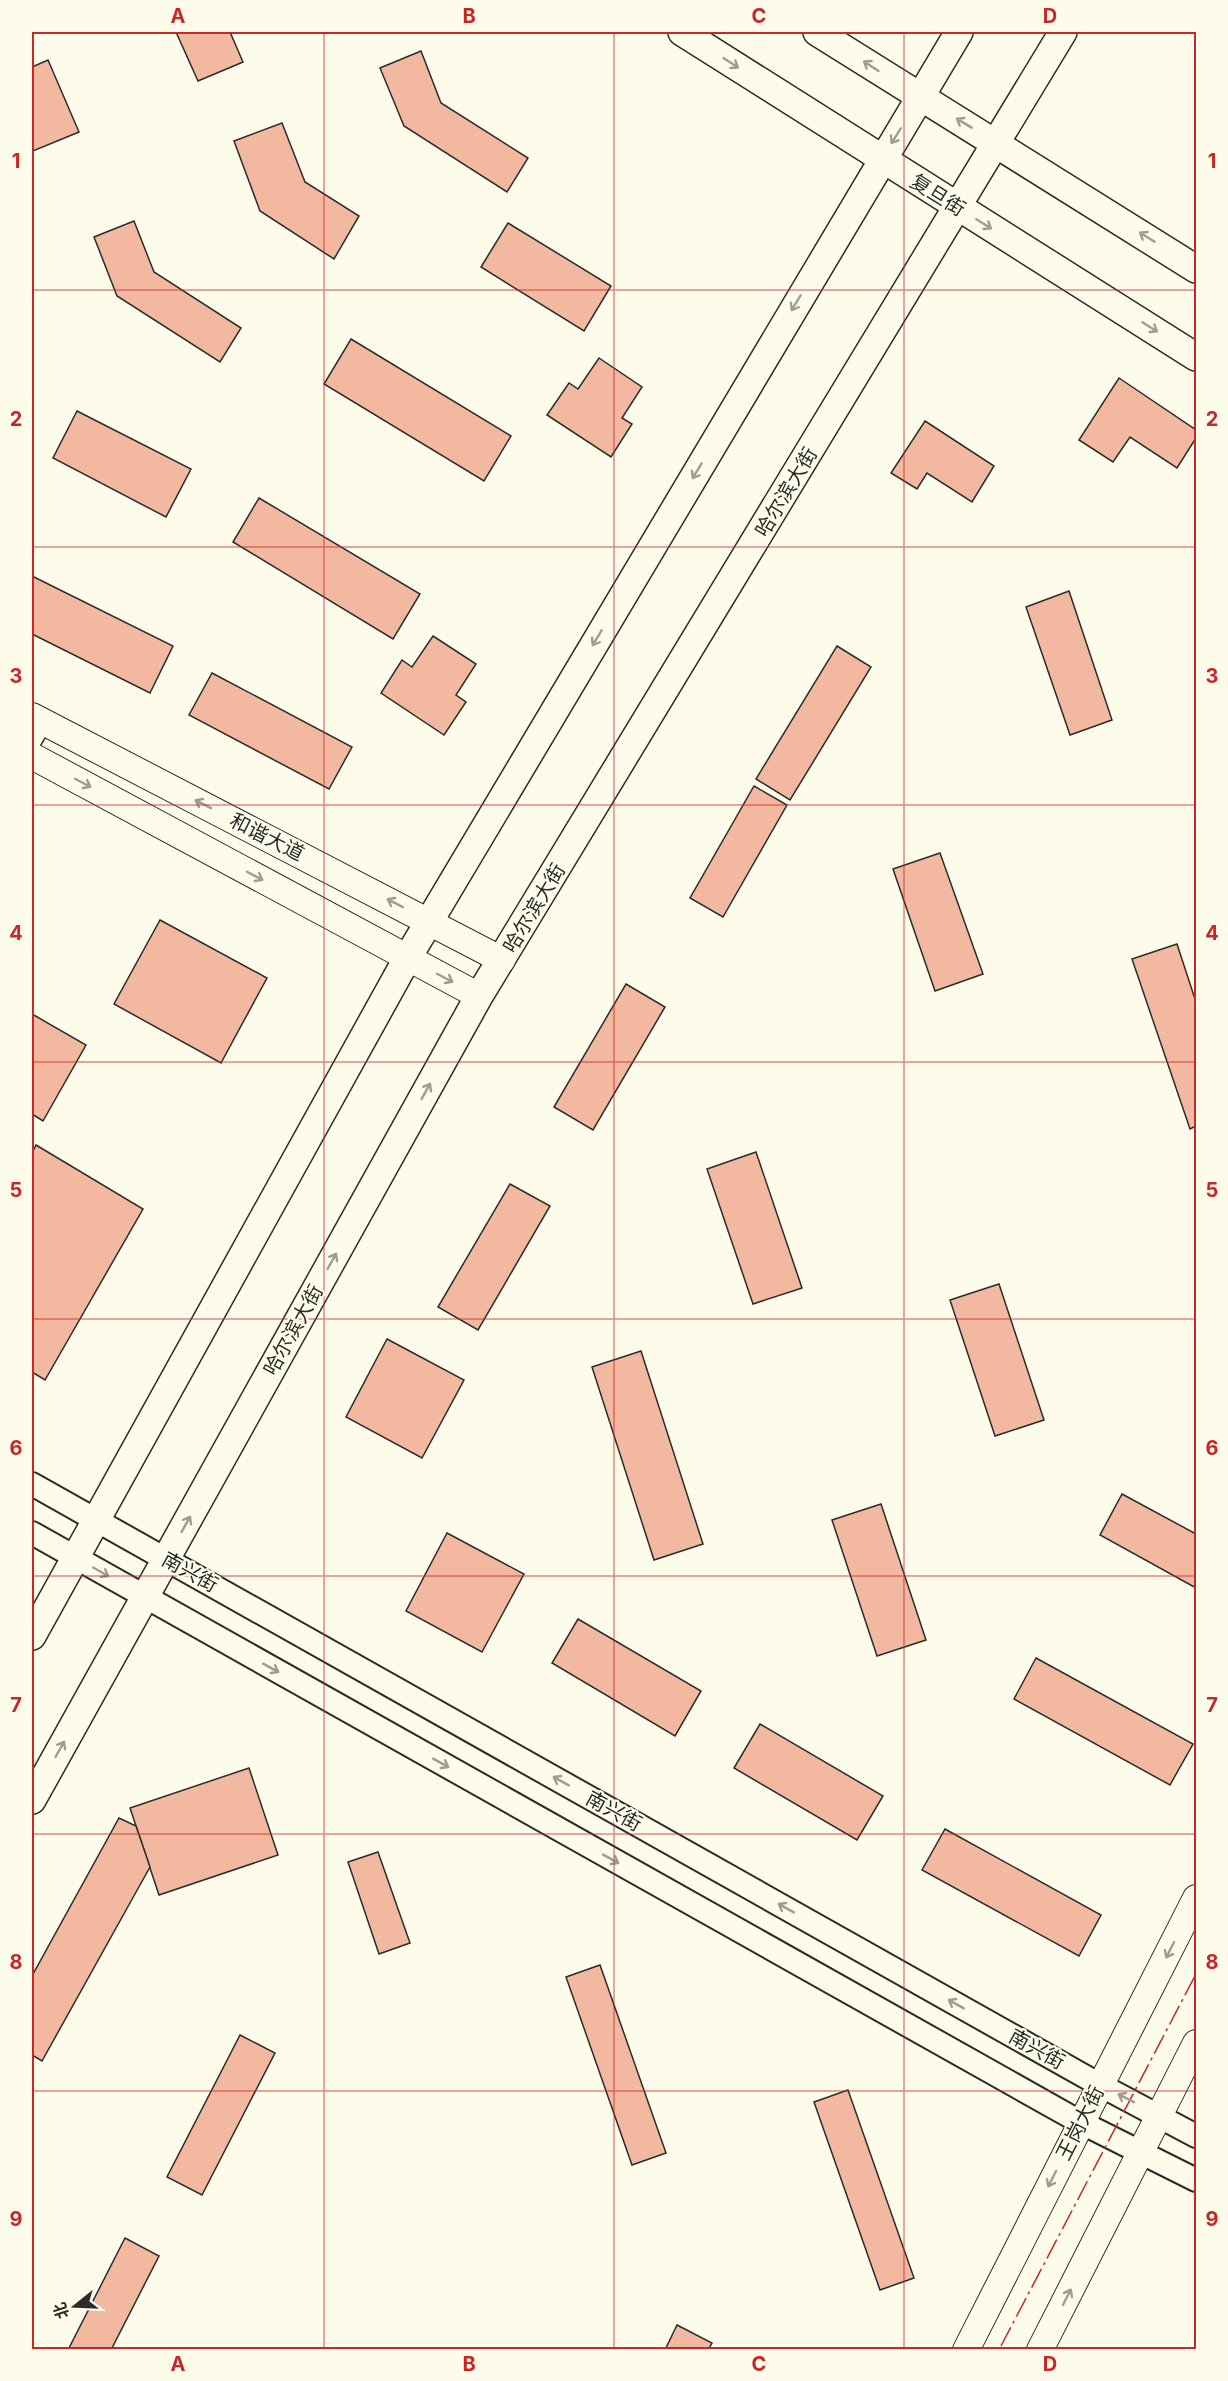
<svg xmlns="http://www.w3.org/2000/svg" width="1228" height="2381" font-family="Inter,'Noto Sans SC',sans-serif">
	<style>
		.building { fill: #f2b8a0; stroke: #2b2b2b; stroke-width: 1.5 }
		.lines { fill: none; stroke-linecap: round; stroke-linejoin: round }
		.minor-casing { stroke: #2b2b2b; stroke-width: 21 }
		.tertiary-casing { stroke: #2b2b2b; stroke-width: 26 }
		.secondary-casing { stroke: #2b2b2b; stroke-width: 28 }
		.primary-casing { stroke: #2b2b2b; stroke-width: 30 }
		.minor { stroke: #fdfbea; stroke-width: 18 }
		.tertiary { stroke: #fdfbea; stroke-width: 22 }
		.secondary { stroke: #fdfbea; stroke-width: 26 }
		.primary { stroke: #fdfbea; stroke-width: 27 }
		.power { stroke: #c62828; stroke-width: 1.5; stroke-dasharray: 21 4.5 3 4.5; stroke-linecap: butt }
		.oneway { stroke: #9e9d94 }
		.grid { fill: none; stroke: #c62828; stroke-width: 1.5; stroke-opacity: 0.55 }
		.labels { text-anchor: middle; stroke-width: 4.5; stroke-linejoin: round; paint-order: stroke }
		.street-label { font-size: 20px; fill: #2b2b2b; stroke: #fdfbea }
		.neatline { fill: none; stroke: #c62828; stroke-width: 2 }
		.grid-label { font-size: 20px; text-anchor: middle; font-weight: bold; fill: #c62828 }
	</style>
	<rect width="100%" height="100%" fill="#fdfbea"/>
	<g class="building">
		<path d="M176,32H230L243,62L198,81Z"/>
		<path d="M421,51L441,103L528,158L507,192L404,126L380,68Z"/>
		<path d="M48,60L79,132L33,151L32,67Z"/>
		<path d="M282,123L305,182L359,216L334,259L260,211L234,141Z"/>
		<path d="M134,221L154,272L241,328L220,362L117,296L94,237Z"/>
		<path d="M508,223L611,286L584,331L481,267Z"/>
		<path d="M351,339L511,436L484,481L324,384Z"/>
		<path d="M599,358L642,387L622,418L632,424L611,457L547,415L569,383L578,389Z"/>
		<path d="M1119,378L1196,430V438L1177,468L1130,437L1113,462L1079,440Z"/>
		<path d="M77,411L191,469L166,517L53,458Z"/>
		<path d="M925,421L994,466L972,502L927,473L917,489L891,473Z"/>
		<path d="M259,498L420,594L393,639L233,542Z"/>
		<path d="M32,576L173,646L150,693L32,634Z"/>
		<path d="M1069,591L1112,720L1070,735L1026,607Z"/>
		<path d="M433,636L476,664L456,695L466,702L444,735L381,693L402,660L412,667Z"/>
		<path d="M837,646L871,667L790,800L756,779Z"/>
		<path d="M212,673L352,747L329,789L189,715Z"/>
		<path d="M754,786L787,805L723,917L690,898Z"/>
		<path d="M940,853L983,974L935,991L893,869Z"/>
		<path d="M160,920L267,978L221,1063L114,1004Z"/>
		<path d="M1177,944L1196,1002V1126L1190,1129L1132,959Z"/>
		<path d="M626,984L665,1007L593,1130L554,1107Z"/>
		<path d="M32,1014L86,1045L43,1121L32,1114Z"/>
		<path d="M36,1145L143,1209L45,1380L32,1372V1153Z"/>
		<path d="M756,1152L802,1288L753,1304L707,1169Z"/>
		<path d="M510,1184L550,1206L478,1330L438,1307Z"/>
		<path d="M999,1284L1044,1420L995,1436L950,1300Z"/>
		<path d="M387,1339L464,1380L422,1458L346,1417Z"/>
		<path d="M641,1351L703,1544L654,1560L592,1367Z"/>
		<path d="M1122,1494L1196,1534V1588L1100,1535Z"/>
		<path d="M881,1504L926,1640L877,1656L832,1520Z"/>
		<path d="M447,1533L524,1574L482,1652L406,1611Z"/>
		<path d="M578,1619L701,1691L675,1736L552,1663Z"/>
		<path d="M1036,1658L1193,1744L1170,1785L1014,1699Z"/>
		<path d="M760,1724L883,1796L857,1840L734,1768Z"/>
		<path d="M249,1768L278,1855L159,1895L130,1808Z"/>
		<path d="M119,1818L136,1826L150,1867L42,2061L32,2055V1976Z"/>
		<path d="M945,1829L1101,1915L1079,1956L922,1870Z"/>
		<path d="M378,1852L410,1943L379,1954L348,1862Z"/>
		<path d="M600,1965L666,2153L632,2165L566,1977Z"/>
		<path d="M240,2035L275,2053L202,2195L167,2177Z"/>
		<path d="M848,2090L914,2278L880,2290L814,2102Z"/>
		<path d="M125,2238L159,2256L111,2350H68Z"/>
		<path d="M677,2325L712,2343L708,2350H665Z"/>
	</g>
	<g class="lines">
		<g class="minor-casing">
			<path id="minor" d="M32,741L43,722"/>
		</g>
		<g class="tertiary-casing">
			<g id="tertiary">
				<path d="M32,1484L1100,2085L1196,2136"/>
				<path d="M32,1533L1080,2122L1196,2180"/>
			</g>
		</g>
		<g class="secondary-casing">
			<g id="secondary">
				<path d="M32,716L502,960"/>
				<path d="M32,756L479,996"/>
				<path d="M966,2350L1196,1898"/>
				<path d="M1040,2350L1196,2043"/>
			</g>
		</g>
		<g class="primary-casing">
			<g id="primary">
				<path d="M682,32L1196,357"/>
				<path d="M817,32L1196,269"/>
				<path d="M32,1636L408,957L959,32"/>
				<path d="M32,1800L479,996L1063,32"/>
			</g>
		</g>
		<use href="#minor" class="minor"/>
		<use href="#tertiary" class="tertiary"/>
		<use href="#secondary" class="secondary"/>
		<use href="#primary" class="primary"/>
		<path class="power" d="M1001,2346L1196,1974"/>
	</g>
	<defs><path id="oneway-shaft" d="M-6 0H5M1.5-3L5.5 0L1.5 3" fill="none" stroke-width="1.6" stroke-linecap="round" stroke-linejoin="round" transform="scale(1.5)"/></defs>
	<g class="oneway">
		<use href="#oneway-shaft" transform="translate(731 63) rotate(33)"/>
		<use href="#oneway-shaft" transform="translate(871 66) rotate(-147)"/>
		<use href="#oneway-shaft" transform="translate(964 123) rotate(-149)"/>
		<use href="#oneway-shaft" transform="translate(896 136) rotate(122)"/>
		<use href="#oneway-shaft" transform="translate(984 224) rotate(32)"/>
		<use href="#oneway-shaft" transform="translate(1147 237) rotate(-148)"/>
		<use href="#oneway-shaft" transform="translate(796 303) rotate(121)"/>
		<use href="#oneway-shaft" transform="translate(1150 327) rotate(32)"/>
		<use href="#oneway-shaft" transform="translate(697 471) rotate(121)"/>
		<use href="#oneway-shaft" transform="translate(597 638) rotate(121)"/>
		<use href="#oneway-shaft" transform="translate(83 783) rotate(28)"/>
		<use href="#oneway-shaft" transform="translate(203 804) rotate(-153)"/>
		<use href="#oneway-shaft" transform="translate(255 876) rotate(28)"/>
		<use href="#oneway-shaft" transform="translate(395 903) rotate(-153)"/>
		<use href="#oneway-shaft" transform="translate(445 978) rotate(28)"/>
		<use href="#oneway-shaft" transform="translate(426 1091) rotate(-61)"/>
		<use href="#oneway-shaft" transform="translate(332 1261) rotate(-61)"/>
		<use href="#oneway-shaft" transform="translate(186 1524) rotate(-61)"/>
		<use href="#oneway-shaft" transform="translate(101 1572) rotate(30)"/>
		<use href="#oneway-shaft" transform="translate(271 1668) rotate(29)"/>
		<use href="#oneway-shaft" transform="translate(60 1749) rotate(-61)"/>
		<use href="#oneway-shaft" transform="translate(441 1763) rotate(29)"/>
		<use href="#oneway-shaft" transform="translate(561 1781) rotate(-151)"/>
		<use href="#oneway-shaft" transform="translate(611 1859) rotate(29)"/>
		<use href="#oneway-shaft" transform="translate(786 1908) rotate(-151)"/>
		<use href="#oneway-shaft" transform="translate(1170 1950) rotate(117)"/>
		<use href="#oneway-shaft" transform="translate(956 2004) rotate(-151)"/>
		<use href="#oneway-shaft" transform="translate(1126 2098) rotate(-153)"/>
		<use href="#oneway-shaft" transform="translate(1052 2179) rotate(117)"/>
		<use href="#oneway-shaft" transform="translate(1067 2297) rotate(-63)"/>
	</g>
	<path class="grid" d="M324,32V2350M614,32V2350M904,32V2350M32,290H1196M32,547H1196M32,805H1196M32,1062H1196M32,1319H1196M32,1576H1196M32,1834H1196M32,2091H1196"/>
	<g class="labels">
		<g class="street-label">
			<text transform="translate(938 195) rotate(32)" y="7">复旦街</text>
			<text transform="translate(786 492) rotate(-59)" y="7">哈尔滨大街</text>
			<text transform="translate(267 837) rotate(27)" y="7">和谐大道</text>
			<text transform="translate(534 908) rotate(-59)" y="7">哈尔滨大街</text>
			<text transform="translate(293 1330) rotate(-61)" y="7">哈尔滨大街</text>
			<text transform="translate(190 1572) rotate(29)" y="7">南兴街</text>
			<text transform="translate(614 1811) rotate(29)" y="7">南兴街</text>
			<text transform="translate(1037 2049) rotate(29)" y="7">南兴街</text>
			<text transform="translate(1080 2123) rotate(-63)" y="7">王岗大街</text>
		</g>
	</g>
	<rect width="1228" height="2381" fill="none" stroke="#fdfbea" stroke-width="66"/>
	<g transform="translate(75 2306) rotate(252)" stroke="#fdfbea" stroke-width="4.5" paint-order="stroke">
	<path d="M0-4.5L10 22L0 15L-10 22Z" fill="#2b2b2b"/>
	<text y="-9" font-size="16" font-weight="bold" text-anchor="middle" fill="#2b2b2b">北</text>
	</g>
	<rect x="33" y="33" width="1162" height="2315" class="neatline"/>
	<g class="grid-label">
		<text x="178" y="23">A</text>
		<text x="469" y="23">B</text>
		<text x="759" y="23">C</text>
		<text x="1050" y="23">D</text>
		<text x="16" y="168">1</text>
		<text x="1212" y="168">1</text>
		<text x="16" y="426">2</text>
		<text x="1212" y="426">2</text>
		<text x="16" y="683">3</text>
		<text x="1212" y="683">3</text>
		<text x="16" y="940">4</text>
		<text x="1212" y="940">4</text>
		<text x="16" y="1197">5</text>
		<text x="1212" y="1197">5</text>
		<text x="16" y="1455">6</text>
		<text x="1212" y="1455">6</text>
		<text x="16" y="1712">7</text>
		<text x="1212" y="1712">7</text>
		<text x="16" y="1969">8</text>
		<text x="1212" y="1969">8</text>
		<text x="16" y="2226">9</text>
		<text x="1212" y="2226">9</text>
		<text x="178" y="2371">A</text>
		<text x="469" y="2371">B</text>
		<text x="759" y="2371">C</text>
		<text x="1050" y="2371">D</text>
	</g>
</svg>
